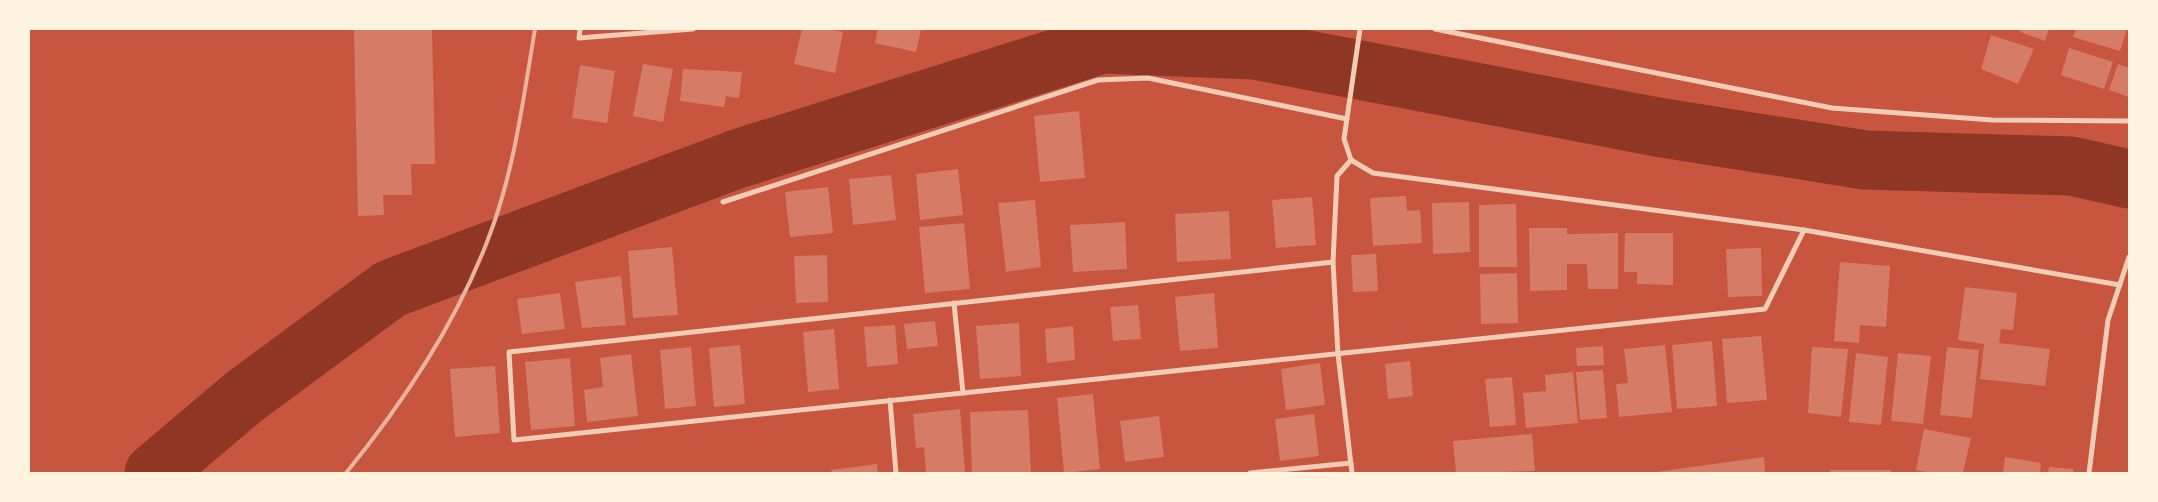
<svg xmlns="http://www.w3.org/2000/svg" width="2158" height="502" font-family="Signika,sans-serif">
	<style>
		.lines { fill: none; stroke-linecap: round; stroke-linejoin: round }
		.river { stroke: #8f3625; stroke-width: 59 }
		.building { fill: #d67c66 }
		.minor { stroke: #f1ccb7; stroke-width: 5 }
		.rail { stroke: #e9b49f; stroke-width: 4 }
	</style>
	<rect width="100%" height="100%" fill="#c8553d"/>
	<g class="lines">
		<path class="river" d="M154,473L245,396L390,289L737,159L1102,44L1255,50L1657,127L1865,160L2071,166L2129,179"/>
	</g>
	<g class="building">
		<path d="M354,29H432L435,164H411L412,195H383L384,215L358,216Z"/>
		<path d="M802,29H828L843,32L835,73L794,64Z"/>
		<path d="M878,29H921L916,52L875,43Z"/>
		<path d="M2021,29H2049L2045,41L2020,32Z"/>
		<path d="M2076,29H2127L2120,51L2073,37Z"/>
		<path d="M1991,35L2034,49L2018,84L1981,69Z"/>
		<path d="M2069,48L2113,62L2104,89L2061,75Z"/>
		<path d="M643,64L673,69L663,122L633,116Z"/>
		<path d="M2118,64L2129,68V97L2109,90Z"/>
		<path d="M580,65L615,71L607,123L572,118Z"/>
		<path d="M683,69L742,72L739,98L726,96L724,107L680,101Z"/>
		<path d="M1079,111L1085,178L1040,182L1034,116Z"/>
		<path d="M958,169L963,215L920,220L916,174Z"/>
		<path d="M891,175L896,220L853,225L849,179Z"/>
		<path d="M828,187L833,233L790,237L785,192Z"/>
		<path d="M1406,196L1407,211L1420,210L1422,243L1373,246L1370,198Z"/>
		<path d="M1312,197L1316,245L1276,248L1272,200Z"/>
		<path d="M1035,200L1041,267L1006,272L998,203Z"/>
		<path d="M1469,202L1470,252L1433,254L1432,203Z"/>
		<path d="M1516,204L1517,267H1479V205Z"/>
		<path d="M1229,211L1231,259L1177,262L1175,214Z"/>
		<path d="M1125,222L1127,269L1073,272L1070,225Z"/>
		<path d="M964,223L970,289L925,293L919,227Z"/>
		<path d="M1529,228H1567V234L1618,233V289H1588L1587,264H1567V290L1530,291Z"/>
		<path d="M1625,233H1673V285L1637,284V272H1624Z"/>
		<path d="M672,247L678,315L633,318L628,251Z"/>
		<path d="M1761,248L1762,296L1728,297L1726,249Z"/>
		<path d="M1376,254L1378,291L1353,292L1351,255Z"/>
		<path d="M827,255L828,302L796,303L794,256Z"/>
		<path d="M1840,262L1890,266L1886,327L1860,325L1859,343L1834,341Z"/>
		<path d="M1517,273L1518,323L1481,324L1480,274Z"/>
		<path d="M621,276L626,325L582,328L575,282Z"/>
		<path d="M1965,287L2017,293L2013,330L2001,329L1999,343L2050,349L2045,386L1980,379L1984,344L1958,340Z"/>
		<path d="M560,293L565,329L522,334L517,299Z"/>
		<path d="M1214,293L1218,348L1180,351L1175,297Z"/>
		<path d="M1138,305L1141,339L1113,341L1110,307Z"/>
		<path d="M935,321L938,346L907,349L904,324Z"/>
		<path d="M1019,323L1021,376L980,379L976,326Z"/>
		<path d="M895,325L898,364L867,367L864,327Z"/>
		<path d="M1073,326L1075,360L1047,363L1045,329Z"/>
		<path d="M834,329L839,389L808,392L803,332Z"/>
		<path d="M1761,336L1767,400L1727,403L1722,339Z"/>
		<path d="M1712,341L1717,406L1677,409L1672,345Z"/>
		<path d="M740,345L745,404L714,407L709,348Z"/>
		<path d="M1665,345L1672,412L1619,417L1616,384L1628,383L1624,349Z"/>
		<path d="M1603,346L1604,365L1577,366L1576,348Z"/>
		<path d="M691,347L696,406L665,409L660,350Z"/>
		<path d="M1812,347L1848,349L1841,417L1808,413Z"/>
		<path d="M1947,347L1979,350L1972,418L1940,415Z"/>
		<path d="M1856,353L1888,357L1881,425L1849,422Z"/>
		<path d="M1898,353L1931,356L1923,424L1891,421Z"/>
		<path d="M631,354L638,416L587,422L584,390L603,387L600,358Z"/>
		<path d="M570,358L575,426L531,430L525,362Z"/>
		<path d="M1410,361L1413,396L1388,399L1385,364Z"/>
		<path d="M1320,363L1325,405L1286,410L1281,369Z"/>
		<path d="M495,366L500,433L455,437L450,369Z"/>
		<path d="M1603,370L1607,418L1580,420L1576,372Z"/>
		<path d="M1573,372L1578,423L1526,428L1523,393L1546,391L1545,375Z"/>
		<path d="M1512,377L1516,425L1490,427L1485,379Z"/>
		<path d="M1093,394L1100,469L1064,473L1057,398Z"/>
		<path d="M960,409L965,473H926L924,447L916,448L913,414Z"/>
		<path d="M1028,410L1031,473H972L970,412Z"/>
		<path d="M1314,414L1319,456L1280,461L1275,419Z"/>
		<path d="M1159,416L1164,457L1125,462L1120,421Z"/>
		<path d="M1924,429L1971,438L1963,473H1933L1916,470Z"/>
		<path d="M1532,434L1535,471L1456,473L1453,441Z"/>
		<path d="M1764,457L1765,473H1656V472Z"/>
		<path d="M2005,457L2041,463L2040,473H2003Z"/>
		<path d="M877,464L878,473H832L831,470Z"/>
		<path d="M2049,467L2074,469L2073,473H2048Z"/>
		<rect x="1830" y="470" width="61" height="3"/>
	</g>
	<g class="lines">
		<g class="minor">
			<path d="M580,29L579,38L693,29"/>
			<path d="M1360,29L1344,139L1351,160L1373,173L1804,230L2120,285"/>
			<path d="M1435,29L1832,108L1992,120L2129,121"/>
			<path d="M1351,160L1337,176L1333,262L1338,354L1352,473"/>
			<path d="M723,202L1098,80L1148,78L1347,119"/>
			<path d="M1333,262L509,352L514,440L1765,309L1804,230"/>
			<path d="M954,303L963,393"/>
			<path d="M890,400L896,473"/>
			<path d="M1250,473L1351,463"/>
			<path d="M2089,473L2108,320L2129,257"/>
		</g>
		<path class="rail" d="M346,473C403,403 454,327 487,242C514,174 523,100 535,29"/>
	</g>
	<rect width="2158" height="502" fill="none" stroke="#fff3e0" stroke-width="60"/>
</svg>
